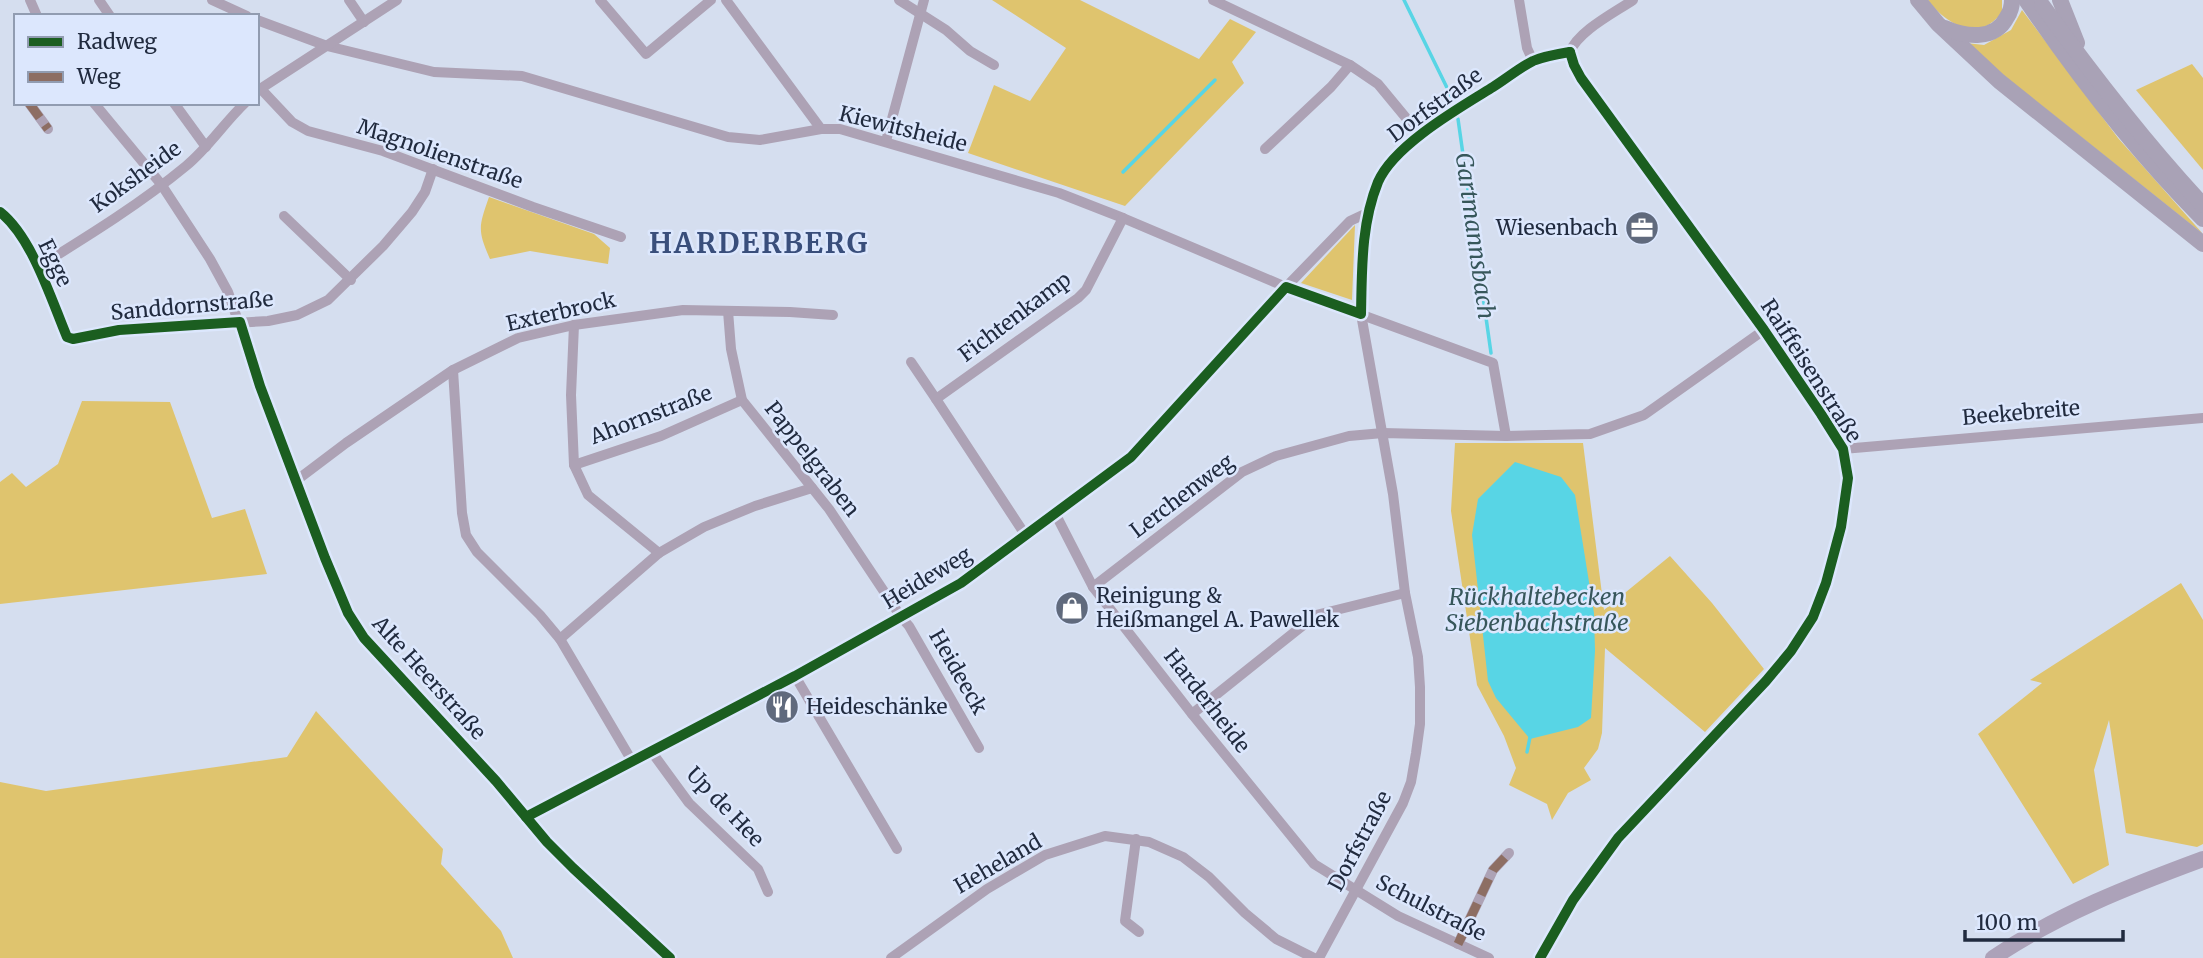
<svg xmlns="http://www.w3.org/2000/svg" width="2203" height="958" font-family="Merriweather,serif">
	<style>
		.green { fill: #dfc46e }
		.water { fill: #58d5e5 }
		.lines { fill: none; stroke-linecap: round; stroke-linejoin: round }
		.stream { stroke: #58d5e5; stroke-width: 3.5 }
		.minor { stroke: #ada2b5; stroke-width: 10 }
		.primary { stroke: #aca2b9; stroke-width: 16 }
		.trunk { stroke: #a9a2b6; stroke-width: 16 }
		.quiet { stroke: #8d6e63; stroke-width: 9; stroke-dasharray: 18 9; stroke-linecap: butt }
		.cycleway-casing { stroke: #dce7fd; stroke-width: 15 }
		.cycleway { stroke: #1b5e20; stroke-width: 10 }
		.labels { text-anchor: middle; stroke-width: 5; stroke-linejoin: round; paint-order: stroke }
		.street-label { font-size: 21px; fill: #212b3f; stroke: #dce7fd }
		.poi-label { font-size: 21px; fill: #212b3f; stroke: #dce7fd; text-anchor: start }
		.water-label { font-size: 23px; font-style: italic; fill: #37575b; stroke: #dce7fd }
		.district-label { font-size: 28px; font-weight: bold; letter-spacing: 2px; fill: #394e7b; stroke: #dce7fd }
	</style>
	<rect width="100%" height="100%" fill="#d5deef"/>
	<g class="green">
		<path d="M992,0H1080L1199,59L1230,19L1256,32L1232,62L1244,83L1125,206L968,153L994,85L1030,101L1066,48Z"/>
		<path d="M1928,0H2002V14C1997,18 1990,25 1984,27C1965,36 1938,15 1928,0Z"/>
		<path d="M2022,10L2118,138L2203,234L2003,75L1966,43L1984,45L2011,30Z"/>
		<path d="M2192,64L2203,78V170L2136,90Z"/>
		<path d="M489,197L594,234L610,248L608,264L530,251L490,259C477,230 479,226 489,197Z"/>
		<path d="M1355,225L1352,300L1301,283Z"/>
		<path d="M82,401L170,402L212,518L245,509L267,574L0,604V482L12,473L26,487L58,464Z"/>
		<path d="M1455,443H1583L1604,610L1670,556L1712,603L1764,669L1705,732L1605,648L1602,733L1598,749L1584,768L1591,780L1568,793L1552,820L1547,804L1509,785L1516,768L1504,736L1477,685L1451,511Z"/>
		<path d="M2181,583L2203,620V844L2197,847L2126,833L2109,720L2094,770L2109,865L2073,884L1978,734L2042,683L2030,680Z"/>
		<path d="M316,711L443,849L441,864L501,931L513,958H0V782L46,791L287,757Z"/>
	</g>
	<path class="water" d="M1515,462L1561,477L1575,495L1594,613L1595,651L1591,718L1578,727L1530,739L1496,698L1488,681L1472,535L1478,499Z"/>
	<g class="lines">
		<g class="stream">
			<path d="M1404,0L1453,100"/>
			<path d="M1458,119L1491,353"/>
			<path d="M1123,172L1215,80"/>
			<path d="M1527,752L1530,737"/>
		</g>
		<g class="minor">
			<path d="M30,0L37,16"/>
			<path d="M99,0L110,16"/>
			<path d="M212,0L247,16"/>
			<path d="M349,0L364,22"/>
			<path d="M600,0L646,54L711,0"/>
			<path d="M726,0L821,129"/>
			<path d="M899,0L946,30L970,51L994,65"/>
			<path d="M1213,0L1350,65L1378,84L1421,136"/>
			<path d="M1519,0L1527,48L1533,61"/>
			<path d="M257,20L327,46L434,72L522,76L728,137L760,140L821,129H840L1059,193L1123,218L1286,287L1493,363L1506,436"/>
			<path d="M1570,52C1578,31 1614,13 1633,0"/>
			<path d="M260,88L292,122L308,131L383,151L533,207L621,237"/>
			<path d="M257,91L397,0"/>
			<path d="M29,103L48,129"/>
			<path d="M94,103L161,184L210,259L228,292L270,414L325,558L348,613L364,638L496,781L547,842L573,868L670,958"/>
			<path d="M174,103L206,147"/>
			<path d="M886,141L924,0"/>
			<path d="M1265,149L1331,87L1350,65"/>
			<path d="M0,212C32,237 51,299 67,337L73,339L119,330L268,321L297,315L328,300L383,246L412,212L425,192L433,169"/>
			<path d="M284,216L351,280"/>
			<path d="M38,267C88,236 140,204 186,166C208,148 224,123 245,103"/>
			<path d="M728,311L731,349L742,400L829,509L901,617L909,626L979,748"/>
			<path d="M574,325L571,395L574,465L588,495L659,553"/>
			<path d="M911,362L936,399"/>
			<path d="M453,370L462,513L466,535L477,552L540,615L560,639L632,761"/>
			<path d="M1843,449L2203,418"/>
			<path d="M574,465L661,436L742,400"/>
			<path d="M297,480L346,443L453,370L518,338L574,325L683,310L790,312L833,315"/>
			<path d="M1055,513L1093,587L1192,714L1314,864L1398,916L1489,958"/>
			<path d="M1026,536L936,399L1078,298L1086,290L1123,218"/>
			<path d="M1093,587L1242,472L1276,456L1349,436L1383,433L1506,436L1590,434L1644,415L1764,330"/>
			<path d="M560,639L659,553L704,527L755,506L812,488"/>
			<path d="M795,676L897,849"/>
			<path d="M1192,714L1316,615L1405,593"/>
			<path d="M651,751L689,803L758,869L768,892"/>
			<path d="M526,817L795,676L961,583L1131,457L1286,287L1350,221L1367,213"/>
			<path d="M1136,839L1125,921L1139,932"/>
			<path d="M1458,944L1493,870L1509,853"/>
			<path d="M891,958L987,889L1045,855L1105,836L1149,842L1183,857L1209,877L1245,913L1276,939L1314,958"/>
			<path d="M1319,958L1403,803L1411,782L1416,753L1420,724V687L1418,657L1405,593L1393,494L1361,314L1362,258L1367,213L1379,179L1385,169L1397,155L1421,136L1448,115L1533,61L1570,52"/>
			<path d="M1540,958L1573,900L1618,838L1766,681L1791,651L1813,617L1826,583L1841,527L1848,478L1843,449L1821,414L1764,330L1581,78L1574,65L1570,52"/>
		</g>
		<path class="primary" d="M1993,958C2058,914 2130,886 2203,859"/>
		<g class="trunk">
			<path d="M1918,0L1938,24L1999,81L2203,244"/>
			<path d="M2026,0C2079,78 2136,152 2203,219"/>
			<path d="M2060,0L2077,43"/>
			<path d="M2042,5C2092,74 2144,142 2203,205"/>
			<path d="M1945,28C1966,37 1995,41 2007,17C2011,11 2012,6 2012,0"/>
		</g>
		<g class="quiet">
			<path d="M29,103L48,129"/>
			<path d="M1458,944L1493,870L1509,853"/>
		</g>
		<g class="cycleway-casing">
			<g id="cycleway">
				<path d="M0,212C32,237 51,299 67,337L73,339L119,330L240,322L260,386L325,558L348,613L364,638L496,781L547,842L573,868L670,958"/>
				<path d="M526,817L795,676L961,583L1131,457L1286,287L1361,314C1362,269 1361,224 1378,182C1394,145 1459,108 1493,87C1506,79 1519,68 1533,61C1545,56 1558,54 1570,52"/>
				<path d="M1540,958L1573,900L1618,838L1766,681L1791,651L1813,617L1826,583L1841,527L1848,478L1843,449L1821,414L1764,330L1581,78L1574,65L1570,52"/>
			</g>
		</g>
		<use href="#cycleway" class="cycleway"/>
	</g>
	<defs>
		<g id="office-disc" transform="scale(1.75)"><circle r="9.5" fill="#606a7d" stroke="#dce7fd"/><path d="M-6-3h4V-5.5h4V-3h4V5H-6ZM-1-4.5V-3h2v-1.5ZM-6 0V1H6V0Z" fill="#fff"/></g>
		<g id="shop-disc" transform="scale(1.75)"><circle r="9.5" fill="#606a7d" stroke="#dce7fd"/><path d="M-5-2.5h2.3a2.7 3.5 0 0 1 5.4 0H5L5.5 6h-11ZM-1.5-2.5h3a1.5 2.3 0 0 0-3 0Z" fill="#fff"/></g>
		<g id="restaurant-disc" transform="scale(1.75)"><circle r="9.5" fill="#606a7d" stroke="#dce7fd"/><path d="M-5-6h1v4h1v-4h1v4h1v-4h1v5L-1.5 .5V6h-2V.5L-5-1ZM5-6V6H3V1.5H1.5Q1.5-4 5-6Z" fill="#fff"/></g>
	</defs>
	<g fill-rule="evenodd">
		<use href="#office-disc" x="1642" y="228"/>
		<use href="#shop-disc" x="1072" y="608"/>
		<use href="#restaurant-disc" x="782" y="707"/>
	</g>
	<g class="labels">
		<g class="street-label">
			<text transform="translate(1435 105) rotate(-36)" y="7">Dorfstraße</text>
			<text transform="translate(903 129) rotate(14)" y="7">Kiewitsheide</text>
			<text transform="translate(440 154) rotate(19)" y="7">Magnolienstraße</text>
			<text transform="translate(136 177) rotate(-36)" y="7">Koksheide</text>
			<text transform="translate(55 263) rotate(64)" y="7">Egge</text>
			<text transform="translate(192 306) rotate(-5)" y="7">Sanddornstraße</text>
			<text transform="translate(561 312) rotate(-13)" y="7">Exterbrock</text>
			<text transform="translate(1015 317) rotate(-37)" y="7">Fichtenkamp</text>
			<text transform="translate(1811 371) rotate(57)" y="7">Raiffeisenstraße</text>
			<text transform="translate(2021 413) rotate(-5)" y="7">Beekebreite</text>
			<text transform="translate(651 415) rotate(-21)" y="7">Ahornstraße</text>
			<text transform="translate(812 459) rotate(52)" y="7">Pappelgraben</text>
			<text transform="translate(1182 496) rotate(-37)" y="7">Lerchenweg</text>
			<text transform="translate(927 578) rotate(-31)" y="7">Heideweg</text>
			<text transform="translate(958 672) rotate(60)" y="7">Heideeck</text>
			<text transform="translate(429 678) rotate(48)" y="7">Alte Heerstraße</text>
			<text transform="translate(1207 701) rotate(52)" y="7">Harderheide</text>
			<text transform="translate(725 807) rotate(46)" y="7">Up de Hee</text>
			<text transform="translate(1360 841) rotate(-62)" y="7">Dorfstraße</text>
			<text transform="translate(998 864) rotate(-30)" y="7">Heheland</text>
			<text transform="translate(1431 908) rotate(27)" y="7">Schulstraße</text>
		</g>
		<g class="poi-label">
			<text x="1618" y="235" text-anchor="end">Wiesenbach</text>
			<text x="1096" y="603">Reinigung &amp;<tspan x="1096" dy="24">Heißmangel A. Pawellek</tspan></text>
			<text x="806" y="714">Heideschänke</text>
		</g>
		<g class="water-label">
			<text transform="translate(1475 236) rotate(82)" y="8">Gartmannsbach</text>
			<text x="1537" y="605">Rückhaltebecken<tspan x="1537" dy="26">Siebenbachstraße</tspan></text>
		</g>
		<g class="district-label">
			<text x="759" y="253">HARDERBERG</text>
		</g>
	</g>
	<rect x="14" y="14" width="245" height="91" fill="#dce7fd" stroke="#919cb1" stroke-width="2"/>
	<rect x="28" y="37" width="35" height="10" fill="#1b5e20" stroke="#919cb1" stroke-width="2"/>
	<text x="77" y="49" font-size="21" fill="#212b3f">Radweg</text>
	<rect x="28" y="72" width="35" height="10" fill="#8d6e63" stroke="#919cb1" stroke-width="2"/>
	<text x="77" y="84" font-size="21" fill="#212b3f">Weg</text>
	<path d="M1965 930v10h158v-10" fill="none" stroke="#212b3f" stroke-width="3.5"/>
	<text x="1976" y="930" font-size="21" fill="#212b3f" stroke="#dce7fd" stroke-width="5" paint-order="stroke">100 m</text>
</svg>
